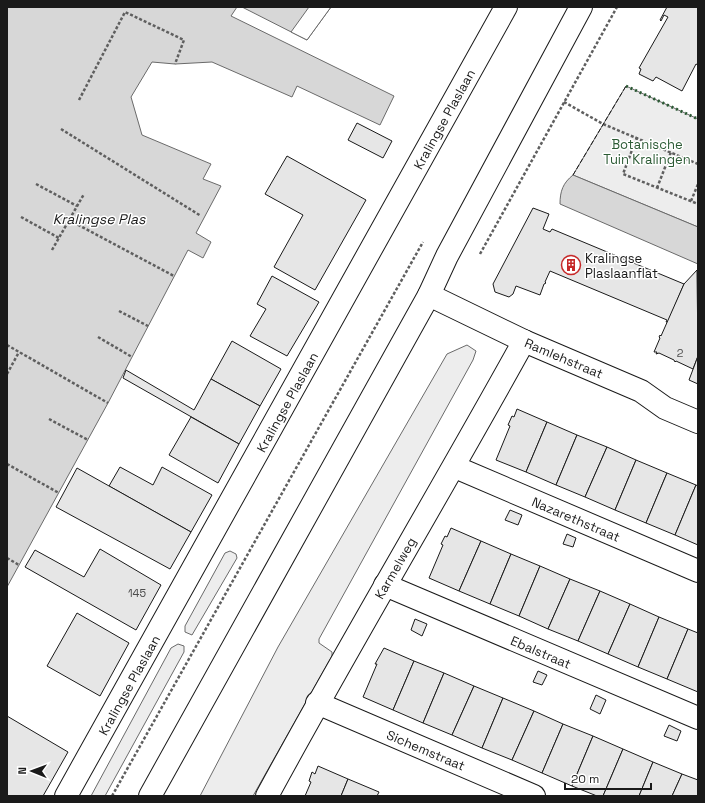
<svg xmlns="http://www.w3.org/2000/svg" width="705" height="803" font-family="'Space Grotesk',sans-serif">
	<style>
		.built { fill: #ededed; stroke: #6a6a6a }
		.water { fill: #d7d7d7; stroke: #6a6a6a }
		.pier { fill: #fff; stroke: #6a6a6a }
		.building { fill: #e6e6e6; stroke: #1a1a1a }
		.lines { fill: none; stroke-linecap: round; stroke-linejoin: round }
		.minor-casing { stroke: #1a1a1a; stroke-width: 24 }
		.major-casing { stroke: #1a1a1a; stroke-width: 24 }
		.path { stroke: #5f5f5f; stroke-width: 2.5; stroke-dasharray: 3 2; stroke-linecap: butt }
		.minor { stroke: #fff; stroke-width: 22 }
		.major { stroke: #fff; stroke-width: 22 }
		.hedge { stroke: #2b5a34; stroke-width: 3; stroke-dasharray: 2 3; stroke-linecap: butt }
		.fence { stroke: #1a1a1a; stroke-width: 1; stroke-dasharray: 5 2; stroke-linecap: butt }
		.labels { text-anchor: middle; stroke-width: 3; stroke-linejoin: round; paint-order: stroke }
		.number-label { font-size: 11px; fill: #4d4d4d }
		.street-label { font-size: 13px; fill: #1a1a1a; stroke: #fff }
		.park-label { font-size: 13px; fill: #2b5a34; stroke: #fff }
		.poi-label { font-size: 13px; fill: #1a1a1a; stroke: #fff; text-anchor: start }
		.water-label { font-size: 14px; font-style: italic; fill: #1a1a1a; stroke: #fff }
	</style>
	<rect width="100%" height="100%" fill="#fff"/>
	<g class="built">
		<path d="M626,86L698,119V227L573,175Z"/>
		<path d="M467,345L476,351L473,360L319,639V643L332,652V656L253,796H200L278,647L447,354Z"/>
		<path d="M230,551L236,554L237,558L192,635L185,632V626L225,553Z"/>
		<path d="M178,644L184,646V652L105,796H91L171,648Z"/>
	</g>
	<g class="water">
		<path d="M7,7H237L231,16L394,96L380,125L297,86L292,97L212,62L175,64L152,62L131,97L142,135L211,164L203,179L221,186L196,233L211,242L203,258L188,250L108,403L7,587Z"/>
		<path d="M242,7H331L307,40Z"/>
		<path d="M573,175L698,227V264L560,204C560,191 563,183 573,175Z"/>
	</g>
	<path class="pier" d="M309,7H331L307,40L291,32Z"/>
	<g class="building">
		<path d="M667,7H698V65L696,64L682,91L656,77L653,81L639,74L641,69L639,68L668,17L664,15L661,21L660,20Z"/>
		<path d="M357,123L392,141L383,158L348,140Z"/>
		<path d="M287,156L366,200L315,290L274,267L303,215L265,194Z"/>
		<path d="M533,208L549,214L543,229L550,232L552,229L684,284L668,322H666L667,320L550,271L545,282L546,283L544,284L540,295L516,286L513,294L509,297L495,292L493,284Z"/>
		<path d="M697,270L698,356L693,369L676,361L675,362L674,360L659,353L656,354L657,352H654L660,338L659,337L660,335L661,336L684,284Z"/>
		<path d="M272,276L319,302L287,356L250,336L266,309L257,304Z"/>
		<path d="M232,341L281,369L260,406L211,379Z"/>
		<path d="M698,356V384L689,380Z"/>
		<path d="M126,370L194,410L211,379L260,406L239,444L123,378Z"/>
		<path d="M517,409L547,422L526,472L496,460L510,426L508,425L512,416L514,417Z"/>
		<path d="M191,417L239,444L218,483L169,455Z"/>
		<path d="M547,422L577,435L556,485L526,472Z"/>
		<path d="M577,435L607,447L585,497L556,485Z"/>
		<path d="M607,447L636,460L615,510L585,497Z"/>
		<path d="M636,460L667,473L646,523L615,510Z"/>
		<path d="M120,467L153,485L162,467L212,495L191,532L109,486Z"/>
		<path d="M77,468L191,532L170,569L56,507Z"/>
		<path d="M667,473L696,485L675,535L646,523Z"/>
		<path d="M696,485L698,486V545L675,535Z"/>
		<path d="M510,510L522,515L518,525L505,520Z"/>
		<path d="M451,528L481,541L459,591L429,578L443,545L441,544L445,536L447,537Z"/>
		<path d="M567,534L576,538L573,547L563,544Z"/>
		<path d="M481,541L511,554L490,604L459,591Z"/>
		<path d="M100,549L161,585L136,630L25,567L35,550L84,577Z"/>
		<path d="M511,554L540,566L519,616L490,604Z"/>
		<path d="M540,566L570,579L548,629L519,616Z"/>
		<path d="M570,579L600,591L578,641L548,629Z"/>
		<path d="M600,591L630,604L608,654L578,641Z"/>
		<path d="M630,604L659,617L638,667L608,654Z"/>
		<path d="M77,613L129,643L100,696L47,666Z"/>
		<path d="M659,617L688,629L667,679L638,667Z"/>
		<path d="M415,619L427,624L422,636L411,630Z"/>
		<path d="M688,629L698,633V692L667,679Z"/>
		<path d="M384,648L414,661L393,710L363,697L377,664H375Z"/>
		<path d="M414,661L444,673L423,723L393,710Z"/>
		<path d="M538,671L547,675L542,685L533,682Z"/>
		<path d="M444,673L474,686L452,735L423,723Z"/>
		<path d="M474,686L503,698L482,748L452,735Z"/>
		<path d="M596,695L606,700L600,714L590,709Z"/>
		<path d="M503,698L534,711L512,760L482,748Z"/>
		<path d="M534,711L563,724L542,773L512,760Z"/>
		<path d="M7,716L68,752L43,796H7Z"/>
		<path d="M563,724L593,736L572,786L542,773Z"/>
		<path d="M669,725L681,731L677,741L664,736Z"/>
		<path d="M593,736L623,749L603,796H597L572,786Z"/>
		<path d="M623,749L653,762L639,796H603Z"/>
		<path d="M653,762L682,774L672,796H639Z"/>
		<path d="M318,766L348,779L341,796H305L311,782L309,781L312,772L315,774Z"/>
		<path d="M682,774L698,780V796H672Z"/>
		<path d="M348,779L379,792L377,796H341Z"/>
	</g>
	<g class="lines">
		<g class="minor-casing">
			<g id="minor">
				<path d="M429,295L524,341L641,391L665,408L698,422"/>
				<path d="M455,467L698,571"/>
				<path d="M385,585L698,718"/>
				<path d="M317,703L534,796"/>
				<path d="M66,796L506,7"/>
				<path d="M267,796C350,643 440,493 524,341"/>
			</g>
		</g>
		<g class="major-casing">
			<path id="major" d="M150,796L429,295L447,256L581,7"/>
		</g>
		<g class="path">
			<path d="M79,100L125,12L184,40L175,64"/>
			<path d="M564,102L603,124L698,164"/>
			<path d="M61,129L201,216"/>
			<path d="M637,137L623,174L698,204"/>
			<path d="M36,184L77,206"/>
			<path d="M657,188L671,152"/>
			<path d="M691,201L698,184"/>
			<path d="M21,217L59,238"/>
			<path d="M69,220L174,276"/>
			<path d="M52,250L84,194"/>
			<path d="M480,254L617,7"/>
			<path d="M119,311L148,326"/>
			<path d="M98,337L132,357"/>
			<path d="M7,345L108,403"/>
			<path d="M7,374L19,352"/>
			<path d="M49,419L88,440"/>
			<path d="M7,464L59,493"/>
			<path d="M7,558L19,565"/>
			<path d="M112,796L423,242"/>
		</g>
		<use href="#minor" class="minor"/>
		<use href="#major" class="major"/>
		<path class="hedge" d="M626,86L698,119"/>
		<path class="fence" d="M573,175L626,86"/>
	</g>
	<defs>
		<g id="building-ring" transform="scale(1)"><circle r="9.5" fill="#fff" stroke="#c62828" stroke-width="1.5"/><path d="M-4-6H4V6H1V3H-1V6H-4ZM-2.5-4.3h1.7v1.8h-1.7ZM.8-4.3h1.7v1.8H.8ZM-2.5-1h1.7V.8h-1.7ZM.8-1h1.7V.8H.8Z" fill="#c62828"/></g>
	</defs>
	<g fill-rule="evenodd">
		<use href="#building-ring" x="571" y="265"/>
	</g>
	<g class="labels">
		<g class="number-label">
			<text x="680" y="357">2</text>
			<text x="137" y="597">145</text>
		</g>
		<g class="street-label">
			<text transform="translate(444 119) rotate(-61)" y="5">Kralingse Plaslaan</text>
			<text transform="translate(564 358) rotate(23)" y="5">Ramlehstraat</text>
			<text transform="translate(287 402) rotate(-61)" y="5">Kralingse Plaslaan</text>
			<text transform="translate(576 519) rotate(23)" y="5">Nazarethstraat</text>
			<text transform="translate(395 568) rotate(-60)" y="5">Karmelweg</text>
			<text transform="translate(541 652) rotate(23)" y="5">Ebalstraat</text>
			<text transform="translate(129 685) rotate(-61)" y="5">Kralingse Plaslaan</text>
			<text transform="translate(426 750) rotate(23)" y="5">Sichemstraat</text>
		</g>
		<g class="park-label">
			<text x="647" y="149">Botanische<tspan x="647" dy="15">Tuin Kralingen</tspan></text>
		</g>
		<g class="poi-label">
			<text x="585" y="263">Kralingse<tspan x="585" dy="15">Plaslaanflat</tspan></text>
		</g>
		<g class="water-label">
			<text x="99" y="224">Kralingse Plas</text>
		</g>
	</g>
	<rect width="705" height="803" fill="none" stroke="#1a1a1a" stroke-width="16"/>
	<g transform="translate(32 771) rotate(271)" stroke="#ffffff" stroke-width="3" paint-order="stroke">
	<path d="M0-3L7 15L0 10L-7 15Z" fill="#1a1a1a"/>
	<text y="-6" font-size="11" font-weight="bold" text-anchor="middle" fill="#1a1a1a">N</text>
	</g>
	<path d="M565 783v6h86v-6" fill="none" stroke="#1a1a1a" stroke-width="2"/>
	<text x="571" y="783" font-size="12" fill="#1a1a1a" stroke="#ffffff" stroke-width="3" paint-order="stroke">20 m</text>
</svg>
